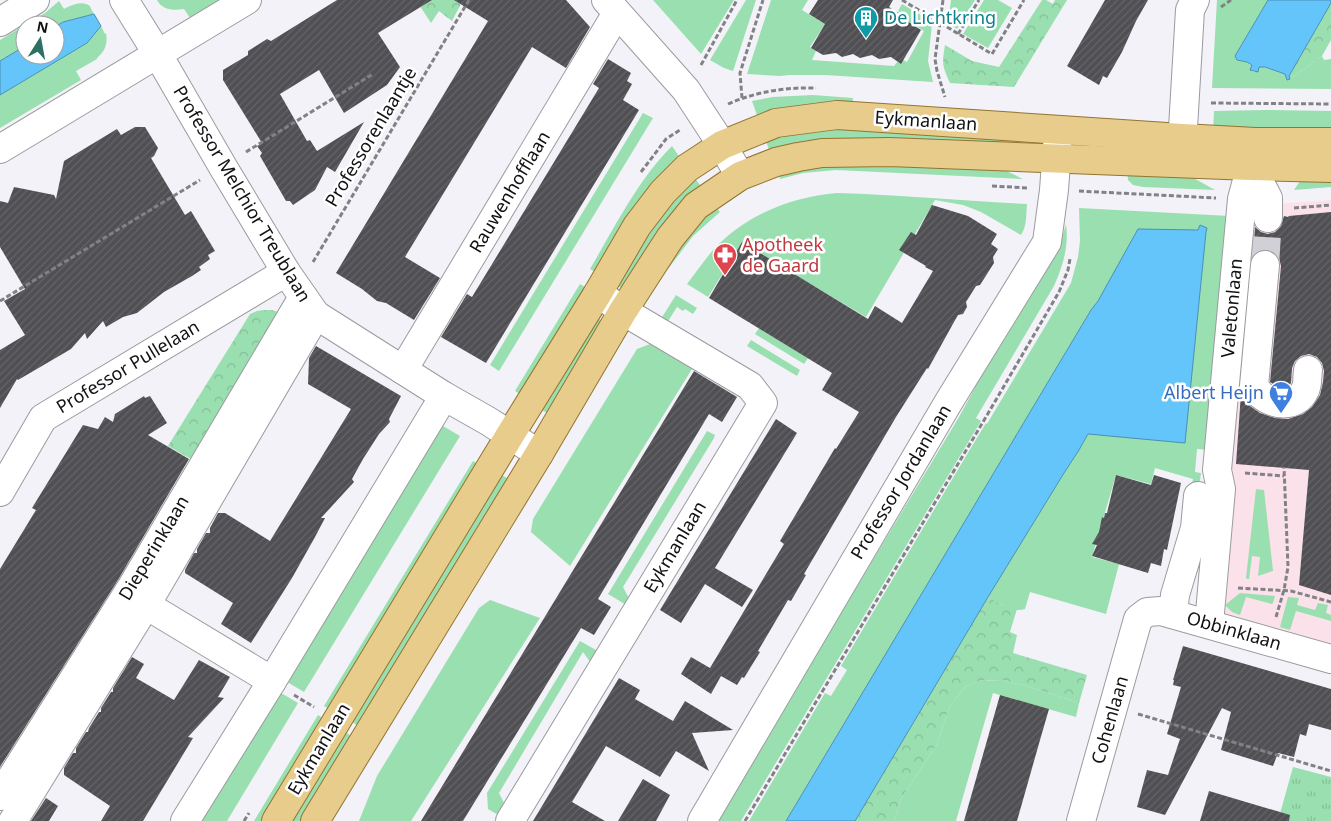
<svg xmlns="http://www.w3.org/2000/svg" width="1331" height="821" font-family="'Noto Sans',sans-serif">
	<style>
		.commercial { fill: #fae1ea }
		.green { fill: #9adfb0 }
		.forest { fill: url(#forest-crowns) }
		.park { fill: url(#park-tufts) }
		.water { fill: #64c5fb; stroke: #4b8fb5 }
		.building { fill: url(#building-hatch) }
		.lines { fill: none; stroke-linecap: round; stroke-linejoin: round }
		.minor-tunnel { stroke: #d0d0d6; stroke-width: 28; stroke-dasharray: 28 14; stroke-linecap: butt }
		.minor-casing { stroke: #9b9ba0; stroke-width: 30 }
		.major-casing { stroke: #937430; stroke-width: 30 }
		.path { stroke: #828286; stroke-width: 3; stroke-dasharray: 5 2.5; stroke-linecap: butt }
		.minor { stroke: #fff; stroke-width: 28 }
		.major { stroke: #e8cc8c; stroke-width: 28 }
		.labels { text-anchor: middle; stroke-width: 5; stroke-linejoin: round; paint-order: stroke }
		.culture-label { font-size: 18px; fill: #0d838f; stroke: #fff; text-anchor: start }
		.street-label { font-size: 18px; fill: #111113; stroke: #fff }
		.health-label { font-size: 18px; fill: #be3a42; stroke: #fff; text-anchor: start }
		.shop-label { font-size: 18px; fill: #366cbe; stroke: #fff; text-anchor: end }
	</style>
	<defs>
		<pattern id="forest-crowns" width="20" height="18" patternUnits="userSpaceOnUse" patternTransform="scale(1.25)"><rect width="20" height="18" fill="#9adfb0"/><path d="M2 6a3 3 0 1 1 6 0M12 15a3 3 0 1 1 6 0" fill="none" stroke="#84be96"/></pattern>
		<pattern id="park-tufts" width="24" height="20" patternUnits="userSpaceOnUse" patternTransform="scale(1.25)"><rect width="24" height="20" fill="#9adfb0"/><path d="M3 7l-1-3M5 7V3M7 7l1-3M15 17l-1-3M17 17v-4M19 17l1-3" fill="none" stroke="#84be96"/></pattern>
		<pattern id="building-hatch" width="6" height="6" patternUnits="userSpaceOnUse" patternTransform="scale(1.25)"><rect width="6" height="6" fill="#505054"/><path d="M-1 1l2-2M0 6l6-6M5 7l2-2" fill="none" stroke="#656568"/></pattern>
	</defs>
	<rect width="100%" height="100%" fill="#f2f2f8"/>
	<path class="commercial" d="M1331,200V650L1235,621L1224,614L1218,605L1248,206Z"/>
	<g class="green">
		<path d="M157,0H220L190,18L184,9C174,11 162,10 157,0Z"/>
		<path d="M653,0H734L701,54Z"/>
		<path d="M746,0H756L733,71L724,68L710,60Z"/>
		<path d="M771,0H808L802,10L825,24L810,47L816,51L812,60L894,66L898,61L903,60L907,62L924,31L902,18L903,14L898,11L902,4L931,21L932,24L928,61L933,82L825,75H789L780,76L747,74Z"/>
		<path d="M951,0H975L957,29L948,23Z"/>
		<path d="M984,0H998L1012,8L988,48L963,34Z"/>
		<path d="M1217,0H1268L1235,56L1237,60L1247,62L1252,66L1251,71L1257,72L1259,67H1264L1285,74L1287,80L1290,79L1322,56L1324,60L1331,59V89L1212,88Z"/>
		<path d="M59,1L64,9C71,5 82,0 90,6C90,7 94,14 94,14L63,22L55,27V25H25V46L0,61V40L45,13Z"/>
		<path d="M101,26L105,34L106,33C108,44 105,51 97,58V59L76,71L81,80L0,128V95L87,43Z"/>
		<path d="M813,95L853,98L852,109L759,121L752,101L773,97Z"/>
		<path d="M1265,110L1331,111V135L1213,132L1214,111Z"/>
		<path d="M643,113L653,118L499,371L490,365Z"/>
		<path d="M802,125L1015,138L1014,146L771,156L764,135Z"/>
		<path d="M672,146L683,162L599,274L590,269C615,227 637,181 672,146Z"/>
		<path d="M794,164L998,167L1023,179L836,170L803,173L780,179L777,169Z"/>
		<path d="M1127,168L1188,175L1215,190L1143,187L1133,185L1128,180Z"/>
		<path d="M692,174L705,192L622,288L617,286L613,277Z"/>
		<path d="M1331,174V187L1294,190L1302,178Z"/>
		<path d="M837,193C900,195 963,201 1027,204C1026,215 1027,226 1021,235L981,212L963,205L935,200L866,317L742,243L708,297L687,284C698,270 708,254 721,242C753,212 794,197 837,193Z"/>
		<path d="M713,204L720,212L693,236L652,290L665,257Z"/>
		<path d="M1079,208L1230,216L1212,450L1197,449L1195,472L1201,473L1199,488L1192,486L1193,479L1155,468L1151,484L1116,475L1092,557L1119,564L1106,614L1030,592L1025,609C1013,613 998,603 988,597L1064,473L1079,450L1205,233L1200,226L1198,230L1098,301L1091,310L786,821H749L825,693L831,696L847,670L841,666L969,451L986,423L987,424L1071,283L1078,257L1080,241Z"/>
		<path d="M1066,224C1069,246 1063,266 1054,286L976,418L981,421L741,821H716L959,417L971,395L982,373L1062,238Z"/>
		<path d="M580,284L590,290L525,397L515,391Z"/>
		<path d="M676,295L697,308L693,314L685,309L683,311L677,307L665,326L659,322Z"/>
		<path d="M595,317L603,321L552,416L535,406Z"/>
		<path d="M759,328L808,358L804,364L755,334Z"/>
		<path d="M751,340L800,370L797,376L747,346Z"/>
		<path d="M650,344L692,369L570,566L531,532L533,519L637,349Z"/>
		<path d="M443,426L460,436L304,692L282,679L433,430Z"/>
		<path d="M707,431L715,435L714,438L623,587L634,608L633,609L608,594Z"/>
		<path d="M473,461L483,467L334,712L324,706Z"/>
		<path d="M495,471L512,481L363,729L346,718Z"/>
		<path d="M1256,489L1264,490L1273,571L1258,576L1260,557L1252,556L1249,579H1247L1246,578Z"/>
		<path d="M1240,593L1275,596L1273,603L1272,604L1246,597L1240,615L1232,612L1225,605Z"/>
		<path d="M1288,597L1299,598L1297,605L1315,610L1318,603L1328,605L1326,613L1331,615V621L1296,611L1290,630L1280,627Z"/>
		<path d="M490,600L540,618L411,821H359L377,776L479,608Z"/>
		<path d="M580,641L605,655L596,670L583,652L499,793L509,813L505,819L488,809L487,793Z"/>
		<path d="M1001,680L1027,686L1079,703L1076,717L993,693L956,821H894L901,799L936,746L950,706L965,687L979,681Z"/>
		<path d="M276,690L298,703L227,821H198Z"/>
		<path d="M318,715L328,722L268,821H254Z"/>
		<path d="M339,728L356,739L306,821H283Z"/>
	</g>
	<g class="forest">
		<path d="M416,0H463L452,21L439,11L431,23Z"/>
		<path d="M1042,0H1046L1053,4L1055,0H1067L1014,87L950,83C942,65 942,65 945,45L972,61L999,67Z"/>
		<path d="M1331,3V40L1322,56L1290,79L1289,76Z"/>
		<path d="M263,310H272L281,313L208,452L191,459L168,446L250,314L257,311Z"/>
		<path d="M988,597L1002,605L1017,609L1010,632L1017,635L1013,653L1087,675L1079,703L1027,686L1001,680L979,681L965,687L950,706L936,746L901,799L894,821H855Z"/>
	</g>
	<path class="park" d="M1293,767L1331,777V821H1278Z"/>
	<g class="water">
		<path d="M1268,0H1331V3L1289,76L1290,79L1287,80L1285,74L1265,67H1259L1258,72L1250,70L1252,65L1247,62L1237,60L1235,56Z"/>
		<path d="M94,14L101,26L87,43L0,95V61L25,46V55H55V27L63,22Z"/>
		<path d="M1200,225L1207,228L1206,232L1185,443L1088,434L1079,450L1064,473L988,597L855,821H786L1091,310L1098,301L1138,229L1198,230Z"/>
	</g>
	<g class="building">
		<path d="M337,0H432L378,33L400,67L387,85L344,113L319,70L280,94L307,141L310,140L317,151L364,122L335,172L327,167L315,190L293,205L290,201H286L260,156L262,153L257,146L262,143L223,80V70L248,55V51L267,39L271,41Z"/>
		<path d="M454,0H566L590,27L566,68L532,47L405,257L440,278L414,320L386,303L377,301L362,289L336,273L488,21Z"/>
		<path d="M818,0H893L889,7L902,15L901,17L921,30L901,64L891,57L879,59L872,55L860,58L853,54L842,57L836,53L823,55L811,48L825,24L809,14Z"/>
		<path d="M1105,0H1148L1136,21L1122,52L1107,78L1103,76L1099,85L1067,66Z"/>
		<path d="M608,59L631,73L627,81L632,84L623,100L639,110L486,363L441,337L467,294L472,297L599,88L593,84Z"/>
		<path d="M135,127H145L158,148L154,156L151,158L185,215L191,211L215,251L208,255L210,259L199,267L201,270L192,276L164,292L137,313L123,317L106,327L103,321L87,339L85,333L71,349L18,380L17,379L0,408V350L25,335L4,301L25,289L0,247V201L8,203L14,187L54,195L56,199L64,161L117,129L121,135Z"/>
		<path d="M932,205L968,216L997,234L991,244L998,249L993,257L994,263L980,285L976,286L966,302L967,307L963,314L958,315L954,322L928,369L927,368L896,417L804,574L806,575L791,601L788,600L758,651L760,652L744,678L742,677L737,685L721,676L711,694L681,674L691,657L710,668L784,544L780,541L835,448L836,449L859,412L822,390L832,373L709,298L742,242L868,319L875,306L902,323L933,271L925,267L926,266L899,250L911,232L916,235Z"/>
		<path d="M1331,212V595L1299,585L1309,470L1236,464L1241,393L1250,406L1260,413L1275,418L1288,419L1303,414L1312,407L1320,395L1323,382L1324,371L1322,363L1317,357L1309,354L1301,356L1295,361L1292,368L1291,383L1288,387L1284,388L1278,387L1270,382L1281,266L1279,258L1274,252L1266,249L1259,251L1253,255L1255,227L1261,232L1268,234L1275,232L1281,226L1284,216L1288,217L1289,216Z"/>
		<path d="M316,346L401,396L389,419L390,422L379,434L363,459L352,479L354,482L321,518H325L315,537L292,578L251,643L221,624L233,603L185,573V570L194,553H197V549L206,533H210V528L218,513H225L270,541L351,409L308,384L309,358Z"/>
		<path d="M694,371L737,397L722,422L709,414L598,599L611,607L594,635L581,628L463,821H421Z"/>
		<path d="M144,396L145,398L150,396L167,423L148,435L189,459L118,580L0,767V569L36,510L32,508L83,425L98,429L105,417L113,422L115,414Z"/>
		<path d="M776,419L797,433L715,568L753,590L742,607L705,584L681,623L660,610Z"/>
		<path d="M1116,475L1151,485L1154,475L1181,483L1167,550L1164,549L1161,566L1151,563L1148,573L1092,556L1097,545L1092,544L1099,532L1102,517L1104,518L1105,513H1107Z"/>
		<path d="M1183,646L1331,689V730L1309,724L1306,736L1300,734L1294,757L1278,753L1273,766L1221,750L1231,712L1222,708L1165,815L1137,807L1147,770L1168,775L1180,739L1167,734L1181,687L1173,685L1174,680H1173Z"/>
		<path d="M132,657L144,664L136,678L174,700L199,660L230,677L218,697L224,698L188,737L193,738L143,821H101L110,806L64,775V768L73,753H76V748L86,732H88L89,728L99,712H101V708L111,692H113V688Z"/>
		<path d="M619,678L640,690L635,699L673,721L685,701L733,730L692,733L709,771L676,751L660,777L606,746L572,802L605,821H533Z"/>
		<path d="M1000,695L1049,709L1040,740L1017,821H964Z"/>
		<path d="M643,779L670,795L656,821H618Z"/>
		<path d="M1209,791L1290,815L1289,821H1200Z"/>
		<path d="M46,798L58,806L49,821H31Z"/>
	</g>
	<g class="lines">
		<path class="minor-tunnel" d="M1265,265L1268,218"/>
		<g class="minor-casing">
			<g id="minor">
				<path d="M124,0L157,53L223,167L286,272L316,315L444,396L488,421L539,454"/>
				<path d="M606,0L686,90L722,145L740,176"/>
				<path d="M0,22L35,0"/>
				<path d="M0,149L247,0"/>
				<path d="M1181,162L1190,10L1195,0"/>
				<path d="M1251,166L1268,198V218"/>
				<path d="M1265,265L1254,386C1256,389 1259,393 1261,395C1275,406 1297,408 1305,390C1308,385 1307,376 1308,370"/>
				<path d="M403,370L617,13"/>
				<path d="M0,492L43,418L286,272"/>
				<path d="M146,605L272,681"/>
				<path d="M1173,614L1175,595L1195,528L1198,496"/>
				<path d="M1209,624L1221,489L1217,470L1242,199L1251,166L1254,144"/>
				<path d="M0,796L131,588L303,297"/>
				<path d="M13,821L146,605L316,315"/>
				<path d="M185,821L272,681L444,396"/>
				<path d="M510,821L763,403L750,386L623,311L598,293"/>
				<path d="M702,821L948,403L1047,242L1054,190L1058,135"/>
				<path d="M1081,821L1138,619L1147,612L1161,611L1331,659"/>
			</g>
		</g>
		<g class="major-casing">
			<g id="major">
				<path d="M276,821L510,435L598,293L637,226L663,192L687,168L722,145L776,123L837,115L1182,138L1255,142H1331"/>
				<path d="M315,821L539,454L623,311L670,238L696,206L740,176L776,162L798,157L822,153L889,152L1251,166L1331,168"/>
			</g>
		</g>
		<g class="path">
			<path d="M902,0L992,54L1024,0"/>
			<path d="M943,0L935,59L937,71L945,97"/>
			<path d="M1221,7L1231,0"/>
			<path d="M958,34L979,0"/>
			<path d="M701,65L737,0"/>
			<path d="M742,98L740,73L763,0"/>
			<path d="M1211,103L1331,104"/>
			<path d="M728,104C755,92 786,87 816,88"/>
			<path d="M246,152L373,74"/>
			<path d="M641,172L666,139L680,130"/>
			<path d="M992,186L1028,188"/>
			<path d="M1079,191L1216,198"/>
			<path d="M1294,208L1331,205"/>
			<path d="M313,262L469,0"/>
			<path d="M0,301L200,180"/>
			<path d="M1245,473L1284,476"/>
			<path d="M1238,588L1291,591L1331,602"/>
			<path d="M1276,617L1284,590L1288,567L1284,467"/>
			<path d="M294,695L314,707"/>
			<path d="M1138,714L1331,771"/>
			<path d="M244,821L249,813"/>
			<path d="M745,821L983,422L1059,292L1068,270L1070,259"/>
		</g>
		<use href="#minor" class="minor"/>
		<use href="#major" class="major"/>
	</g>
	<defs>
		<g id="building-pin" transform="scale(1.25)"><path d="M0 17L-7.5 6A9.5 9.5 0 1 1 7.5 6Z" fill="#0f9aa8" stroke="#fff"/><path d="M-4-6H4V6H1V3H-1V6H-4ZM-2.5-4.3h1.7v1.8h-1.7ZM.8-4.3h1.7v1.8H.8ZM-2.5-1h1.7V.8h-1.7ZM.8-1h1.7V.8H.8Z" fill="#fff"/></g>
		<g id="pharmacy-pin" transform="scale(1.25)"><path d="M0 17L-7.5 6A9.5 9.5 0 1 1 7.5 6Z" fill="#e0444e" stroke="#fff"/><path d="M-2-6h4v4h4v4h-4v4h-4v-4h-4v-4h4Z" fill="#fff"/></g>
		<g id="supermarket-pin" transform="scale(1.25)"><path d="M0 17L-7.5 6A9.5 9.5 0 1 1 7.5 6Z" fill="#3f7fe0" stroke="#fff"/><path d="M-6-5.5h2.5l.6 2H6L4.5 2H-2.5L-4.4-4H-6ZM-1.5 3.2a1.3 1.3 0 1 0 .1 0ZM3 3.2a1.3 1.3 0 1 0 .1 0Z" fill="#fff"/></g>
	</defs>
	<g fill-rule="evenodd">
		<use href="#building-pin" x="866" y="18"/>
		<use href="#pharmacy-pin" x="725" y="255"/>
		<use href="#supermarket-pin" x="1281" y="393"/>
	</g>
	<g class="labels">
		<g class="culture-label">
			<text x="884" y="24">De Lichtkring</text>
		</g>
		<g class="street-label">
			<text transform="translate(926 121) rotate(4)" y="6">Eykmanlaan</text>
			<text transform="translate(371 137) rotate(-59)" y="6">Professorenlaantje</text>
			<text transform="translate(510 192) rotate(-59)" y="6">Rauwenhofflaan</text>
			<text transform="translate(242 194) rotate(59)" y="6">Professor Melchior Treublaan</text>
			<text transform="translate(1232 308) rotate(-85)" y="6">Valetonlaan</text>
			<text transform="translate(128 367) rotate(-31)" y="6">Professor Pullelaan</text>
			<text transform="translate(901 482) rotate(-59)" y="6">Professor Jordanlaan</text>
			<text transform="translate(675 547) rotate(-59)" y="6">Eykmanlaan</text>
			<text transform="translate(154 548) rotate(-59)" y="6">Dieperinklaan</text>
			<text transform="translate(1234 631) rotate(16)" y="6">Obbinklaan</text>
			<text transform="translate(1110 720) rotate(-74)" y="6">Cohenlaan</text>
			<text transform="translate(319 749) rotate(-59)" y="6">Eykmanlaan</text>
		</g>
		<g class="health-label">
			<text x="742" y="251">Apotheek<tspan x="742" dy="21">de Gaard</tspan></text>
		</g>
		<g class="shop-label">
			<text x="1264" y="399">Albert Heijn</text>
		</g>
	</g>
	<g transform="translate(40 40) rotate(11)"><circle r="24" fill="#ffffff" stroke="#a0a0a1"/>
	<path d="M0-4L9 19L0 12L-9 19Z" fill="#2c7164"/>
	<text y="-8" font-size="14" font-weight="bold" text-anchor="middle" fill="#111113">N</text>
	</g>
</svg>
